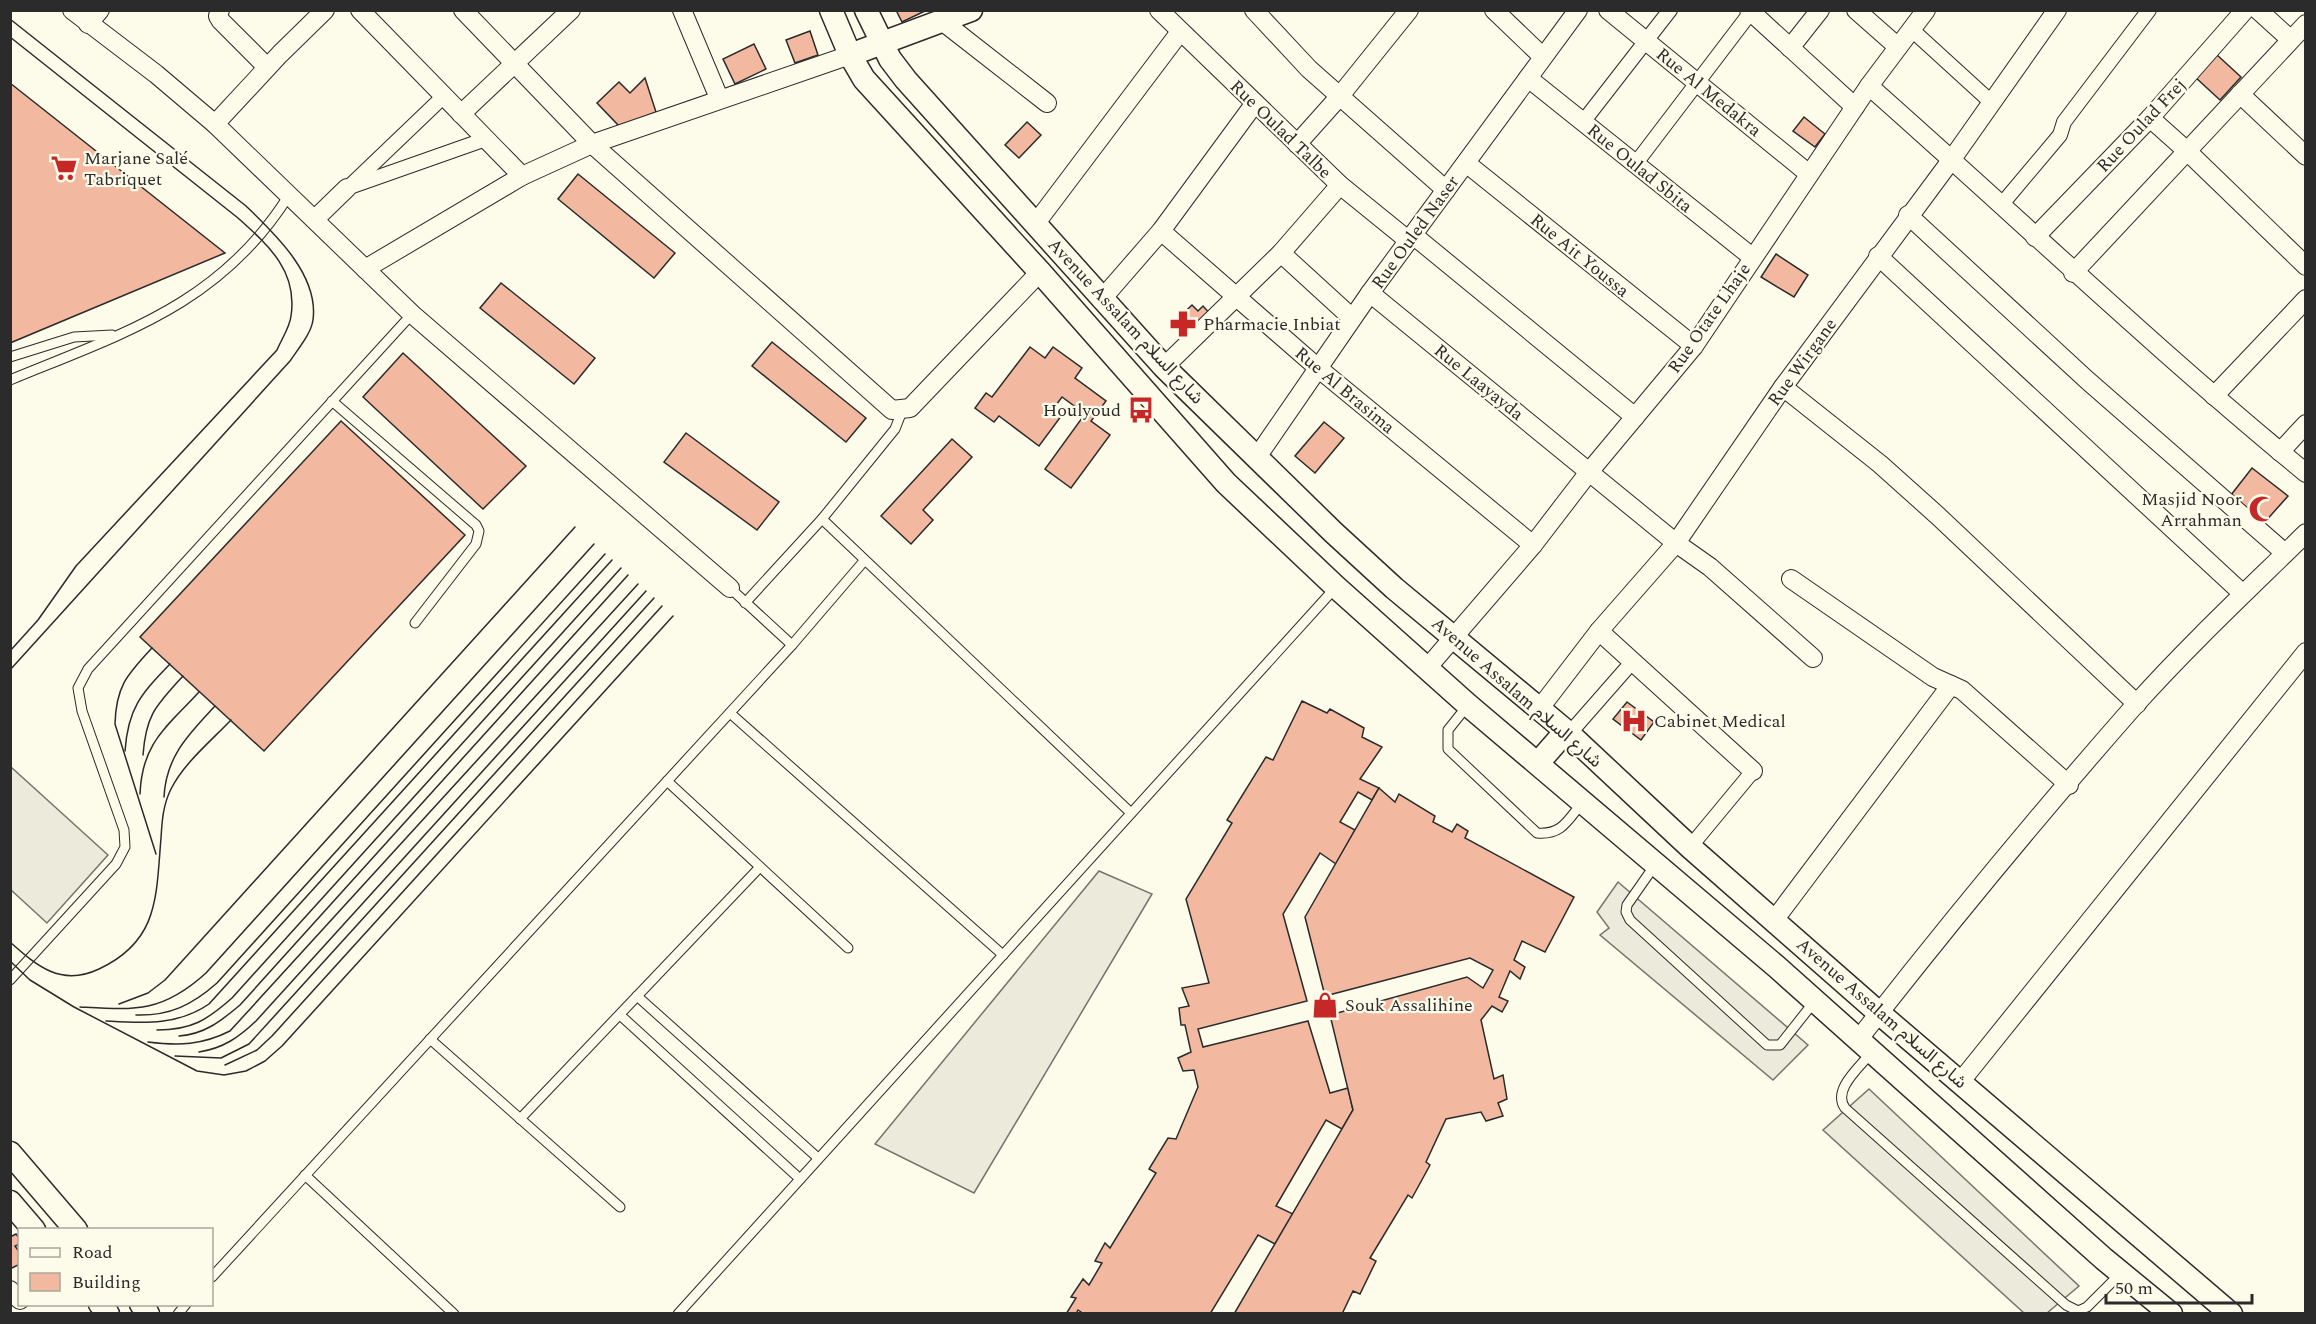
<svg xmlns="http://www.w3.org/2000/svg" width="2316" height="1324" font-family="Spectral,'Noto Sans Arabic',serif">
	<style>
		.parking { fill: #eceadb; stroke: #74746e; stroke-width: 1.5 }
		.building { fill: #f2b8a0; stroke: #2b2b2b; stroke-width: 1.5 }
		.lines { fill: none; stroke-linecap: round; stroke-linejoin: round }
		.service-casing { stroke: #2b2b2b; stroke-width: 11 }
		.pedestrian-casing { stroke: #2b2b2b; stroke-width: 16 }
		.minor-casing { stroke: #2b2b2b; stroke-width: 20 }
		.tertiary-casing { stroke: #2b2b2b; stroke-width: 25 }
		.service { stroke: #fdfbea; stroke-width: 9 }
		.pedestrian { stroke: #fdfbea; stroke-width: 14 }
		.minor { stroke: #fdfbea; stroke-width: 18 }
		.tertiary { stroke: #fdfbea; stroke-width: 22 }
		.tram { stroke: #2b2b2b; stroke-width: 1.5 }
		.labels { text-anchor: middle; stroke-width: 4.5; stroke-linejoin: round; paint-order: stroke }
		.street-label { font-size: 18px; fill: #2b2b2b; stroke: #fdfbea }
		.poi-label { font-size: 18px; fill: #2b2b2b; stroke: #fdfbea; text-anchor: start }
	</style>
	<rect width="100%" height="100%" fill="#fdfbea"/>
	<g class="parking">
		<path d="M11,767L108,855L47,923L11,890Z"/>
		<path d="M1099,871L1152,894L974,1193L875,1144Z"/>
		<path d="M1618,882L1808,1045L1773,1080L1600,935L1609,928L1597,912Z"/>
		<path d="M1869,1089L2079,1286L2047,1313H2024L1823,1130Z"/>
	</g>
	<g class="building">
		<path d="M896,10H927L902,22Z"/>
		<path d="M810,31L818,55L795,63L786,40Z"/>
		<path d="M754,44L766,69L735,84L723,59Z"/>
		<path d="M2216,54L2241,77L2220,100L2195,77Z"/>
		<path d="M645,78L656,112L620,127L597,103L619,82L630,93Z"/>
		<path d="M10,83L225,253L10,343Z"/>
		<path d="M1804,117L1825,134L1815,147L1793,131Z"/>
		<path d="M1027,122L1041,135L1019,158L1005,145Z"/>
		<path d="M578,174L675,253L654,278L558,199Z"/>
		<path d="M1776,254L1808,275L1794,297L1761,277Z"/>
		<path d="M501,283L595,358L574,384L480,308Z"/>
		<path d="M1192,305L1198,311L1203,306L1213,317L1190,338L1174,322Z"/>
		<path d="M772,342L866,418L846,442L752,366Z"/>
		<path d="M1030,347L1045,358L1053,347L1082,368L1075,378L1106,401L1091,421L1110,435L1071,488L1045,469L1085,414L1062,397L1053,409L1062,415L1039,446L999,416L994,422L975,408L986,393L992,397Z"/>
		<path d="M403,353L526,466L483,509L363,397Z"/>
		<path d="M341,421L465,535L264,751L140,637Z"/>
		<path d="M1324,422L1344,438L1315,473L1295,456Z"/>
		<path d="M686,433L779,502L757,530L664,462Z"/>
		<path d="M952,439L972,457L923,510L933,520L911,544L881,516Z"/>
		<path d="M2252,468L2288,496L2264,523L2231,495Z"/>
		<path d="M1302,701L1327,713L1330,709L1364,728L1362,737L1382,747L1360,779L1379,788L1372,800L1358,792L1340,822L1355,830L1336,864L1320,853L1283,914L1307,1001L1198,1029L1203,1047L1308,1021L1330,1093L1348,1088L1353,1110L1342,1129L1326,1120L1276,1206L1293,1214L1275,1244L1258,1235L1210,1314H1084L1078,1310L1076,1314H1066L1076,1298L1071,1297L1083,1279L1089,1285L1102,1263L1095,1261L1105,1243L1110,1248L1156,1173L1149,1169L1168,1138L1176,1139L1198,1087L1194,1070L1183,1071L1178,1058L1191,1052L1185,1025H1181L1179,1008L1189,1006L1182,988L1209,983L1186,899L1232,823L1227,820L1266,757L1273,760Z"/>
		<path d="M1627,702L1654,722L1641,740L1613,719Z"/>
		<path d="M1379,788L1395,802L1399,794L1435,816L1433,822L1452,832L1457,824L1468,831L1465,838L1574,897L1545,952L1522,941L1514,960L1525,967L1520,979L1510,971L1499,997L1508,1001L1502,1012L1492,1006L1481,1020L1494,1079L1503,1075L1507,1099L1498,1103L1503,1116L1486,1121L1481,1112L1446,1119L1426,1162L1430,1165L1412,1198L1408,1195L1370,1258L1376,1261L1360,1294L1353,1291L1342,1314H1234L1353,1110L1330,1015L1467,977L1483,988L1493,970L1470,958L1325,996L1305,917Z"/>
		<path d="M16,1234L20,1239V1244L15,1246L20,1253V1264L10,1269V1237Z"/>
	</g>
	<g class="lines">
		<g class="service-casing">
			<g id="service">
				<path d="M10,357L74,337L112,335"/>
				<path d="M10,380C124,333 221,304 289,195"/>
				<path d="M332,401L476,525L479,531L476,544L415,623"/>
				<path d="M822,519L895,429L902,411"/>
				<path d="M730,588L792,645"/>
				<path d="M745,603L822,519L1131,813"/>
				<path d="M1468,705L1448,730V749L1537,833C1562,835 1567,821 1582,803"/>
				<path d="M730,713L1003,955"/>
				<path d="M667,781L848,948"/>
				<path d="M1655,865L1627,905L1626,912L1630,920L1767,1045H1780L1814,1002"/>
				<path d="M10,980L116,864L125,847L124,830L82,711L78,688L88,669L412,314"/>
				<path d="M637,996L818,1158"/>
				<path d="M620,1015L800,1179"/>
				<path d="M430,1039L620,1207"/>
				<path d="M1871,1053C1859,1068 1832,1090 1845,1108L2066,1305L2078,1311L2087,1307L2121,1273"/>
				<path d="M520,1119L760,867"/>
				<path d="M305,1175L454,1314"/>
				<path d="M212,1277L792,645L864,561"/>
				<path d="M178,1314L186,1304"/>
				<path d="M678,1314L1336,587"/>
			</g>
		</g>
		<g class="pedestrian-casing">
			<g id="pedestrian">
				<path d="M1911,29L1991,102"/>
				<path d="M1583,122L1670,10"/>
				<path d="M1636,163L1751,12"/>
				<path d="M351,185L444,96"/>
				<path d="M347,188L486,139"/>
				<path d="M2002,204L2060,135L2064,122L2149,10"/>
				<path d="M1569,734L1633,661"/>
				<path d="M1690,847L1753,771"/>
			</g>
		</g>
		<g class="minor-casing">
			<g id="minor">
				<path d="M72,10L156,74L215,124L412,314L730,588"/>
				<path d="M220,10L218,16L221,21L267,67"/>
				<path d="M360,10L522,176"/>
				<path d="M463,10L592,144L892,410L910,408L1040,272"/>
				<path d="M682,10L719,98"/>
				<path d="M1159,10L1340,185L1409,241"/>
				<path d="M1254,10L1309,69L1446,190"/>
				<path d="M1494,10L1543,57"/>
				<path d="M1608,10L1809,174"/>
				<path d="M1749,10L1855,107"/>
				<path d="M1856,10L1898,47"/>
				<path d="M2258,10L2290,39"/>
				<path d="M942,21L1047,103"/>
				<path d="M88,24L100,10"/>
				<path d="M1790,48L1820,10"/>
				<path d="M1528,78L1752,257"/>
				<path d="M1869,86C2015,215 2155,349 2306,473"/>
				<path d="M2240,94L2306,156"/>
				<path d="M461,114L571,10"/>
				<path d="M2150,118L2187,151L2306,266"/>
				<path d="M215,124L280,54L325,10"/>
				<path d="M1297,144L1339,97L1409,10"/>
				<path d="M1466,163L1694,346"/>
				<path d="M1908,215L2087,380L2285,553"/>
				<path d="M315,219L347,188"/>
				<path d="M1036,223L1180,32"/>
				<path d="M1161,231L1318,368L1533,545"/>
				<path d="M1413,235L1635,417"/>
				<path d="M2035,237L2150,118L2245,10"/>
				<path d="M1281,253L1352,318"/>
				<path d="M1878,256L2242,593"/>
				<path d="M365,269L522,176L592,144L850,55"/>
				<path d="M2073,273L2306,24"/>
				<path d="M1370,293L1676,543L1710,567L1813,658"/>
				<path d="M1101,300L1161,231L1255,103"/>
				<path d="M1164,367L1281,253L1340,185"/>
				<path d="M1783,387L1880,464L1938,516L2137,704"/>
				<path d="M2214,396L2306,299"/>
				<path d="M2280,452L2306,424"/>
				<path d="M1257,457L1370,293L1578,10"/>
				<path d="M1791,579L1933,677L1962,690L2069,785"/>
				<path d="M1599,631L1753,771"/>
				<path d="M1428,667L1533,545L1589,472L1694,346L1869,86L1926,10"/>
				<path d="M1540,708L1599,631L1676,543L1783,387L1952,159L2057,10"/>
				<path d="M1775,919L1951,685"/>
				<path d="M1858,1040C1947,926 2040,813 2136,704C2190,644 2249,589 2306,533"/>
				<path d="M1961,1081L2306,652"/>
				<path d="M10,1290L20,1300"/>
			</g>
		</g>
		<g class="tertiary-casing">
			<g id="tertiary">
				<path d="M831,10L850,55L864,79L1040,272L1226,483L1336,587L1468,705L1777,967L2104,1259L2171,1314"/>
				<path d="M866,10L890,59L906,80L1164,367L1333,532L1394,588L1566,731L1690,847L1879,1013L2231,1314"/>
				<path d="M850,55L971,10"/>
				<path d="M1538,763L1566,731"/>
				<path d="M10,1153L76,1230"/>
				<path d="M10,1202L34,1230"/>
				<path d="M100,1304L108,1314"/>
				<path d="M141,1304L148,1314"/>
			</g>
		</g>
		<use href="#service" class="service"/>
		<use href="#pedestrian" class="pedestrian"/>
		<use href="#minor" class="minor"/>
		<use href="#tertiary" class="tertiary"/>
		<g class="tram">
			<path d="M10,19L246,206C275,234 319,275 313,320C311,334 298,349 290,361L10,670"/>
			<path d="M10,37L238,218C268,245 298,271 291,316C290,327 281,340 277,350L76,566L38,620L10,651"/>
			<path d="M152,648C127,675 116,686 115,724L156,854"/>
			<path d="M125,751C128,708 141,694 170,664"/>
			<path d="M143,755C146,714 156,706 183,676"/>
			<path d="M140,794C142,742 167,727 199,692"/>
			<path d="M164,797C166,756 189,734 215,706"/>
			<path d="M10,942C37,966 61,987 99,969C159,941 156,897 161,838C162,821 163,805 171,789C184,763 211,741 231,720"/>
			<path d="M10,961L30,980L74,1007L197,1071L224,1075L246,1071L265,1061L282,1046L673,616"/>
			<path d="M119,1004L148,993L165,980L575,527"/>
			<path d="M80,1007C135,1010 162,1013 206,973L594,544"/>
			<path d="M136,1015C170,1016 192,1005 217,983L605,554"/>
			<path d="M106,1021C143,1023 177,1026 209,1004L612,560"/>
			<path d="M157,1030C192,1030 207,1020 232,998L621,568"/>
			<path d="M179,1036C205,1034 221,1021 240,1005L628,575"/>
			<path d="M148,1042C179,1046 202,1045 230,1031L638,584"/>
			<path d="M199,1052C224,1048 239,1037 256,1021L646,591"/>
			<path d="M175,1056L221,1058L249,1044L654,598"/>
			<path d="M225,1065L257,1050L272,1036L662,606"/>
		</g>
	</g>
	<defs>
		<g id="supermarket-bare" transform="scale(2.07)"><path d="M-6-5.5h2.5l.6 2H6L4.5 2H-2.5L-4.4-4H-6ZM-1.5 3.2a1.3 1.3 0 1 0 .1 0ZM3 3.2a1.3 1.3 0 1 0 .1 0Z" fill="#c62828" stroke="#fdfbea" stroke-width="2.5" paint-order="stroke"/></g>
		<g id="pharmacy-bare" transform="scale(2.07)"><path d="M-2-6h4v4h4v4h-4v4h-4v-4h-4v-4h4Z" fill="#c62828" stroke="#fdfbea" stroke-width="2.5" paint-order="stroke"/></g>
		<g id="bus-bare" transform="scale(2.07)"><path d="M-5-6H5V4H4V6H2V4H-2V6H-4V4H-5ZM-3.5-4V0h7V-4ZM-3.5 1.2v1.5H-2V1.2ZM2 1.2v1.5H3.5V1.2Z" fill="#c62828" stroke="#fdfbea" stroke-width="2.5" paint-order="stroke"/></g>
		<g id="mosque-bare" transform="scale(2.07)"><path d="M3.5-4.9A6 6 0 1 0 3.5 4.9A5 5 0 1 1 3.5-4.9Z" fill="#c62828" stroke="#fdfbea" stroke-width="2.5" paint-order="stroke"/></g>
		<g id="hospital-bare" transform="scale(2.07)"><path d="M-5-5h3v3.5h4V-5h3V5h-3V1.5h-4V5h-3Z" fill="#c62828" stroke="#fdfbea" stroke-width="2.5" paint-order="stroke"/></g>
		<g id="shop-bare" transform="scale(2.07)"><path d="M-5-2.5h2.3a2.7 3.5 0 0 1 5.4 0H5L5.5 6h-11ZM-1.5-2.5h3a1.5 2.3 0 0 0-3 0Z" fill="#c62828" stroke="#fdfbea" stroke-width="2.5" paint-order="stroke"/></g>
	</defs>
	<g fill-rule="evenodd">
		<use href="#supermarket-bare" x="64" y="168"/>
		<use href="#pharmacy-bare" x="1183" y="324"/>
		<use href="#bus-bare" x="1141" y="410"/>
		<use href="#mosque-bare" x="2262" y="509"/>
		<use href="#hospital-bare" x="1634" y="721"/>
		<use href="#shop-bare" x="1325" y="1005"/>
	</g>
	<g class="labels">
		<g class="street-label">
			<text transform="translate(1709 92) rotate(39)" y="6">Rue Al Medakra</text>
			<text transform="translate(2141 125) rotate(-47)" y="6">Rue Oulad Frej</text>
			<text transform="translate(1281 129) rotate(44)" y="6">Rue Oulad Talbe</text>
			<text transform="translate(1640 168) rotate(39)" y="6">Rue Oulad Sbita</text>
			<text transform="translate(1415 232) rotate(-54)" y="6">Rue Ouled Naser</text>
			<text transform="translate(1580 255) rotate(39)" y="6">Rue Ait Youssa</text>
			<text transform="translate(1709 318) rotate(-55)" y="6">Rue Otate Lhaje</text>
			<text transform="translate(1126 321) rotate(47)" y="6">Avenue Assalam شارع السلام</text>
			<text transform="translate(1802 362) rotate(-54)" y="6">Rue Wirgane</text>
			<text transform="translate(1479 382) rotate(39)" y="6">Rue Laayayda</text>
			<text transform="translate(1345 390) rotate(40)" y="6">Rue Al Brasima</text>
			<text transform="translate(1517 692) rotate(41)" y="6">Avenue Assalam شارع السلام</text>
			<text transform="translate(1882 1013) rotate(41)" y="6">Avenue Assalam شارع السلام</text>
		</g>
		<g class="poi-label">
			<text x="84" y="164">Marjane Salé<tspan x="84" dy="21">Tabriquet</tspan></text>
			<text x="1203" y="330">Pharmacie Inbiat</text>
			<text x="1121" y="416" text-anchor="end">Houlyoud</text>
			<text x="2242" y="505" text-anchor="end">Masjid Noor<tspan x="2242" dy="21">Arrahman</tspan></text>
			<text x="1654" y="727">Cabinet Medical</text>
			<text x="1345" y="1011">Souk Assalihine</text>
		</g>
	</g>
	<rect width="2316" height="1324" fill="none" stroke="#2b2b2b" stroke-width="24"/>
	<rect x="18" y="1228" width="195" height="78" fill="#fdfbea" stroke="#a9a89e" stroke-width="1.5"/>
	<rect x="30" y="1248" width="30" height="9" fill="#fdfbea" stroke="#a9a89e" stroke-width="1.5"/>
	<text x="72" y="1258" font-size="18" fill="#2b2b2b">Road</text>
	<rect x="30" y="1273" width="30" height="18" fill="#f2b8a0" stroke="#a9a89e" stroke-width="1.5"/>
	<text x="72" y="1288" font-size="18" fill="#2b2b2b">Building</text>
	<path d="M2106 1294v9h146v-9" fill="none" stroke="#2b2b2b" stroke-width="3"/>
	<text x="2115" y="1294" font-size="18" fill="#2b2b2b" stroke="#fdfbea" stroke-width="4.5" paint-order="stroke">50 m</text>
</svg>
